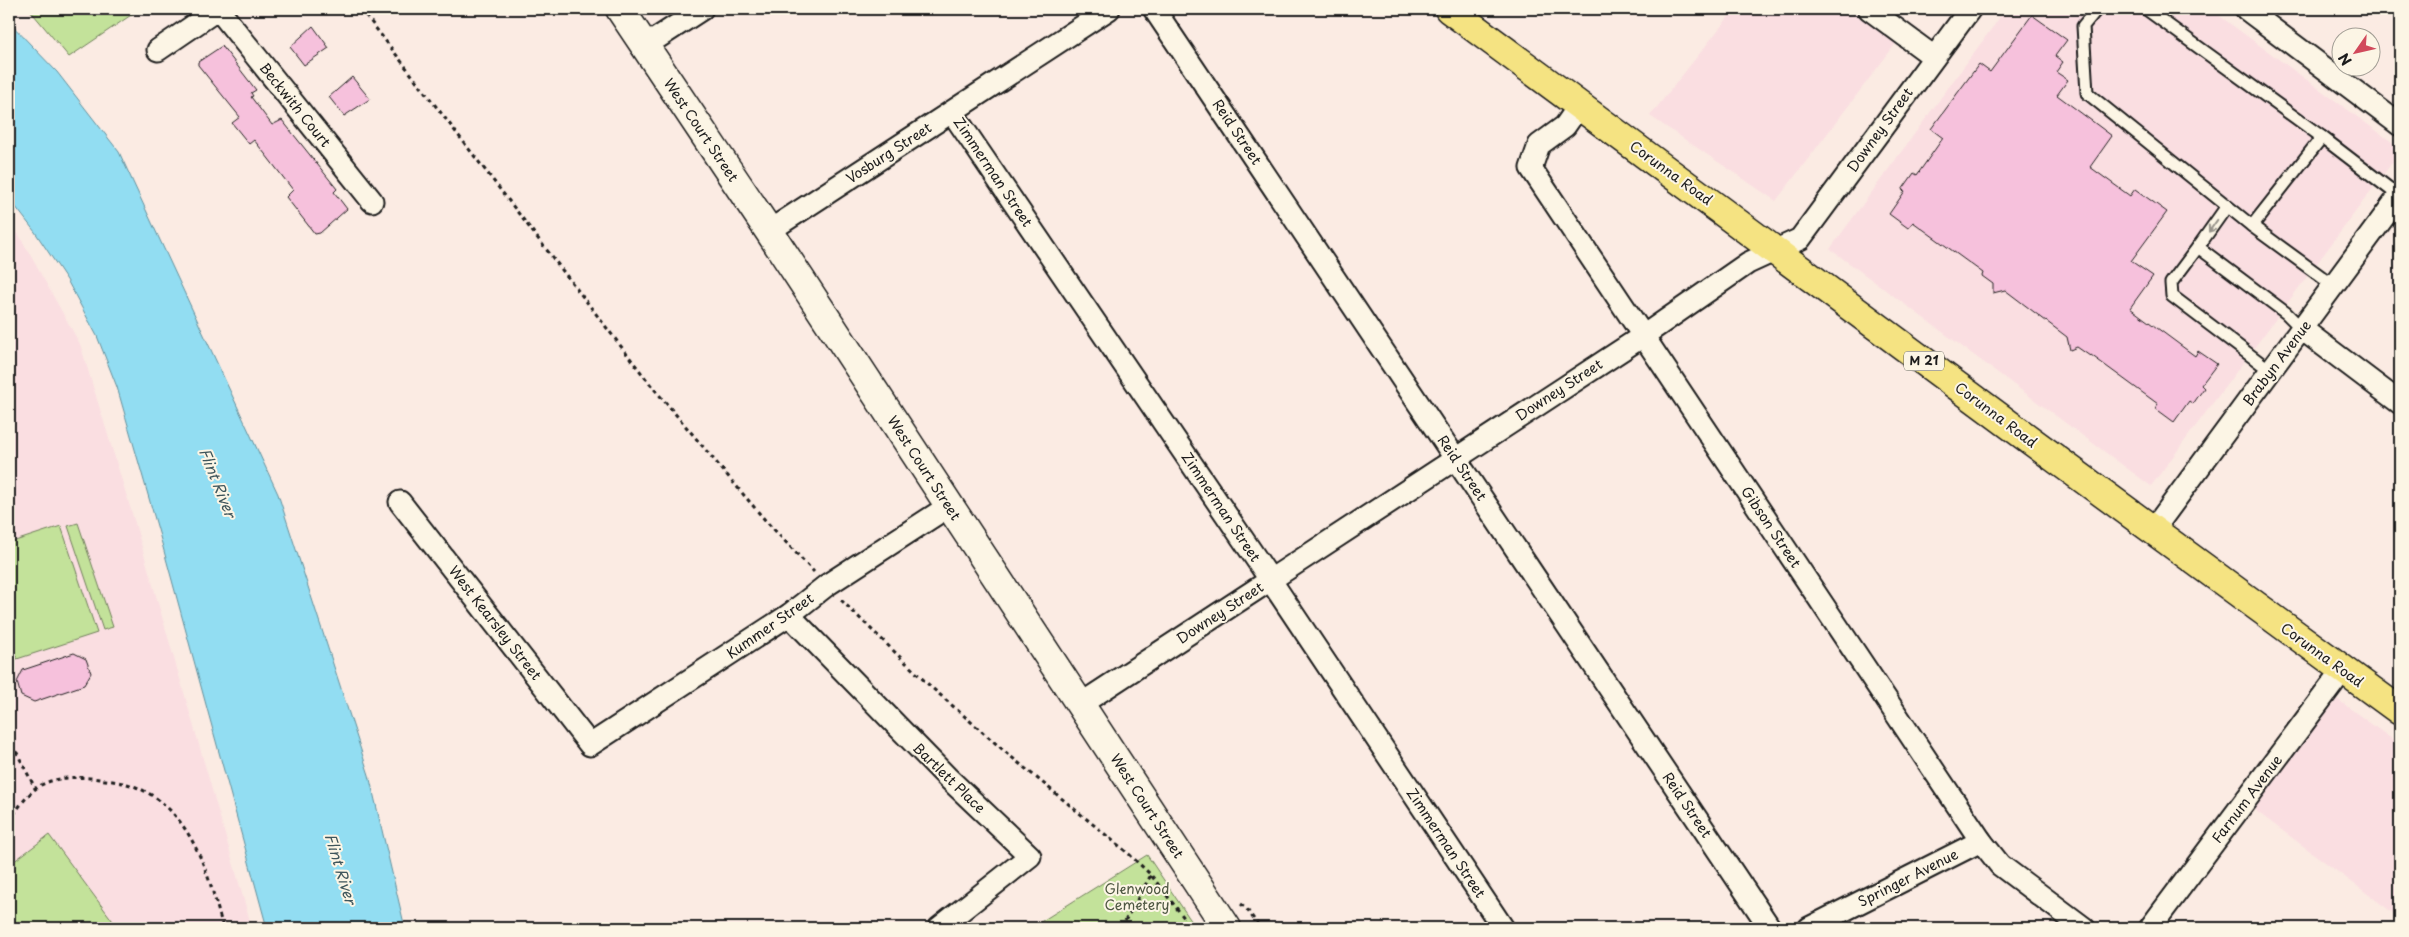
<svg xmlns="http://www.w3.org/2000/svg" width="2409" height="937" font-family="'Playpen Sans',sans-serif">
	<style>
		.built { fill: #fadee1 }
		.green { fill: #c3e29a; stroke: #707f5b }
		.water { fill: #92ddf2; stroke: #63909c }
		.building { fill: #f6c1dc; stroke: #1c1c1c }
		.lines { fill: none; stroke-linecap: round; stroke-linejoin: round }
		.lane-casing { stroke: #1c1c1c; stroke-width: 15 }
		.street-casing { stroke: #1c1c1c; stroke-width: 25 }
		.secondary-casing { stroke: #1c1c1c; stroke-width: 31 }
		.primary-casing { stroke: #1c1c1c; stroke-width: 31 }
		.path { stroke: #1c1c1c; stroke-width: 3; stroke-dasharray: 4 4; stroke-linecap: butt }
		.lane { stroke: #fcf5e5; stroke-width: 11 }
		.street { stroke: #fcf5e5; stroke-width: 21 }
		.secondary { stroke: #fcf5e5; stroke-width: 28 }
		.primary { stroke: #f5e382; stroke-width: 28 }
		.oneway { stroke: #97938b }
		.labels { text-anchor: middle; stroke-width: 4; stroke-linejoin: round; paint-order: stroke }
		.shield { fill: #fcf5e5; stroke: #5f5d58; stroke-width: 1 }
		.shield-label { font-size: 12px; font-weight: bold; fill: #1c1c1c }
		.street-label { font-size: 14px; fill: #1c1c1c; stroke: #fcf5e5 }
		.park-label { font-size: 14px; fill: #4e5742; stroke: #fcf5e5 }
		.water-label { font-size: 15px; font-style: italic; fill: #3f565c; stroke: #fcf5e5 }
	</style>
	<rect width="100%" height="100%" fill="#fbebe3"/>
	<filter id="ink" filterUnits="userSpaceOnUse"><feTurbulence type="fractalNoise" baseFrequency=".02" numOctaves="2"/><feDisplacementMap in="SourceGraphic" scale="10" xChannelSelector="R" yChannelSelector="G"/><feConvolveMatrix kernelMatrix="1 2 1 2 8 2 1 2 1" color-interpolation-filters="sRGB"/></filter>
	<g filter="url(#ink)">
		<g class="built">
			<path d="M1735,9H1848L1897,42L1776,201L1650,116Z"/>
			<path d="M2006,9H2210L2400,148V152L2151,486L1830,249Z"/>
			<path d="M9,222L19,235L80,344L135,523L252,928H9Z"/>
			<path d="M2337,699L2400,745V918L2252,808Z"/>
		</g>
		<g class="green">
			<path d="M29,9H140L69,57Z"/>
			<path d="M78,523L113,627L103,630L68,526Z"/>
			<path d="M61,526L97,633L17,659L9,635V543Z"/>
			<path d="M49,835L118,928H9V865Z"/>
			<path d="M1147,855L1196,928H1031Z"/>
		</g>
		<path class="water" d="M9,22L57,72L119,152L278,494L369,775L405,928H267L161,540L117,387L97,336L67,280L35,232L9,198Z"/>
		<g class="building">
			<path d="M2032,15L2067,40L2055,56L2063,62L2056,72L2068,80L2057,95L2112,136L2090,167L2130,196L2135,189L2167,212L2131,261L2153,276L2130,308L2195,356L2198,351L2217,364L2201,385L2204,388L2193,404L2189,401L2174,422L2155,408L2158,404L2091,355L2090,356L2077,347L2070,350L2067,337L2005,290L1993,293V284L1982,276L1983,273L1913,222L1908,228L1889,214L1905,191L1902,190L1914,173L1917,175L1943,138L1931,129L1979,64L1990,72Z"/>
			<path d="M313,26L329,48L304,65L290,47Z"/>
			<path d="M222,46L256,90L251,93L253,96L251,97L272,125L282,120L337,189L334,192L347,209L320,233L315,234L286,197L293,190L269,159L254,140L249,144L232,123L240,117L198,65V62Z"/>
			<path d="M352,77L370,99L344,116L329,97Z"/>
			<path d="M74,653L86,659L91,673L84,685L34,702L21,696L17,682L23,670Z"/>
		</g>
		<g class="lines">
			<g class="lane-casing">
				<g id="lane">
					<path d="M2097,9L2083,26L2087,93L2252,226"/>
					<path d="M2146,9L2322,137"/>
					<path d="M2198,247L2227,206"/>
					<path d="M2334,286L2252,226L2322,137L2399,196"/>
					<path d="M2271,371L2172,296L2171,283L2198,247L2286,313L2302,329"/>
				</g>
			</g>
			<g class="street-casing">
				<g id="street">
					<path d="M1154,9L1770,928"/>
					<path d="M1869,9L1934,57"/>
					<path d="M2246,9L2400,125"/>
					<path d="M645,46L702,9"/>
					<path d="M158,50L218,9L372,201"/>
					<path d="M1579,106L1565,126L1539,145L1531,168L1981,841L2000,865L2084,928"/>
					<path d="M952,112L1257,560L1503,928"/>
					<path d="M769,231L1109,9"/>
					<path d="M2302,329L2400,403"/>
					<path d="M400,502L590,745L789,615L827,585L949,506"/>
					<path d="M2153,530L2400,195"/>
					<path d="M789,615L947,777L1030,856L939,928"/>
					<path d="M1081,704L1643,336L1748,263L1800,239L1970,9"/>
					<path d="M1809,928L1981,841"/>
					<path d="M2150,928L2343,670"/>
				</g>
			</g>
			<g class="secondary-casing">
				<path id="secondary" d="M620,9L769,231L1227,928"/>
			</g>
			<g class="primary-casing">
				<path id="primary" d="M1449,9L2030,440L2400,711"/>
			</g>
			<g class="path">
				<path d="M361,9L650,384L765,520L814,572"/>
				<path d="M841,600L931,687L1009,755L1129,854L1151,875L1192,928"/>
				<path d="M9,747L17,753L35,788"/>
				<path d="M9,821C16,811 24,799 33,791C48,776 79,776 99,779C111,781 124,782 136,787C192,810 209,876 223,928"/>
				<path d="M1241,904L1246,908L1260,928"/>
				<path d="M1121,928L1151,875"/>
			</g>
			<use href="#lane" class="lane"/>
			<use href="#street" class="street"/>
			<use href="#secondary" class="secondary"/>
			<use href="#primary" class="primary"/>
		</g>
		<defs><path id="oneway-shaft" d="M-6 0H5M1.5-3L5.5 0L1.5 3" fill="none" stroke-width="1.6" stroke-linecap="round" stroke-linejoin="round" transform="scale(1.25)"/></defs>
		<use class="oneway" href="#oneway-shaft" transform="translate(2213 226) rotate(125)"/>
	</g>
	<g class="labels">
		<rect class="shield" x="1904" y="351.5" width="40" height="19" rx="4"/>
		<g class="shield-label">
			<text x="1924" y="365">M 21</text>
		</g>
		<g class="street-label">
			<text transform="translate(295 105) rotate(51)" y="5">Beckwith Court</text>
			<text transform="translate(701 130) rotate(56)" y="5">West Court Street</text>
			<text transform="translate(1880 130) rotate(-54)" y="5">Downey Street</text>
			<text transform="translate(1237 132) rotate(56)" y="5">Reid Street</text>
			<text transform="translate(889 153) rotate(-33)" y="5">Vosburg Street</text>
			<text transform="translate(993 172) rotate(56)" y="5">Zimmerman Street</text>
			<text transform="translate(1671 173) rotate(36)" y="5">Corunna Road</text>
			<text transform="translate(2277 363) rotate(-53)" y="5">Brabyn Avenue</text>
			<text transform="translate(1559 390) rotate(-33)" y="5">Downey Street</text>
			<text transform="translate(1996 415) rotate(37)" y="5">Corunna Road</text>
			<text transform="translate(924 468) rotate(57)" y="5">West Court Street</text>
			<text transform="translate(1462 468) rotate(56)" y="5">Reid Street</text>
			<text transform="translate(1221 507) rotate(56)" y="5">Zimmerman Street</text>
			<text transform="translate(1771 527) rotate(56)" y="5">Gibson Street</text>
			<text transform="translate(1220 613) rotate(-33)" y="5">Downey Street</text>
			<text transform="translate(495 623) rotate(52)" y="5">West Kearsley Street</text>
			<text transform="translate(770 626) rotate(-35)" y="5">Kummer Street</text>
			<text transform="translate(2322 655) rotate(36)" y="5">Corunna Road</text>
			<text transform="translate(949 778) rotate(44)" y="5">Bartlett Place</text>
			<text transform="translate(2247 799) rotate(-53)" y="5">Farnum Avenue</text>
			<text transform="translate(1687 805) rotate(56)" y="5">Reid Street</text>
			<text transform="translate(1147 806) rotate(57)" y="5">West Court Street</text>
			<text transform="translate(1446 843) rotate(56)" y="5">Zimmerman Street</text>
			<text transform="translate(1908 878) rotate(-27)" y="5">Springer Avenue</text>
		</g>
		<g class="park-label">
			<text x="1137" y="894">Glenwood<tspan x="1137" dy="16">Cemetery</tspan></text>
		</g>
		<g class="water-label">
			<text transform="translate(217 483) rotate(68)" y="5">Flint River</text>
			<text transform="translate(340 869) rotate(73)" y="5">Flint River</text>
		</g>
	</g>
	<rect width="2409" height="937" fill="none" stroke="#fcf5e5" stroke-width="30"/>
	<rect x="15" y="15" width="2379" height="907" fill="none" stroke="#1c1c1c" stroke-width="2" filter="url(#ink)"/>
	<g transform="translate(2356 52) rotate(236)"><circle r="24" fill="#fcf5e5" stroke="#a29e95"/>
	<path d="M0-4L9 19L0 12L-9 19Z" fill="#d1495b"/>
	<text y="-8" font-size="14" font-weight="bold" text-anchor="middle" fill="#1c1c1c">N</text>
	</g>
</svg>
